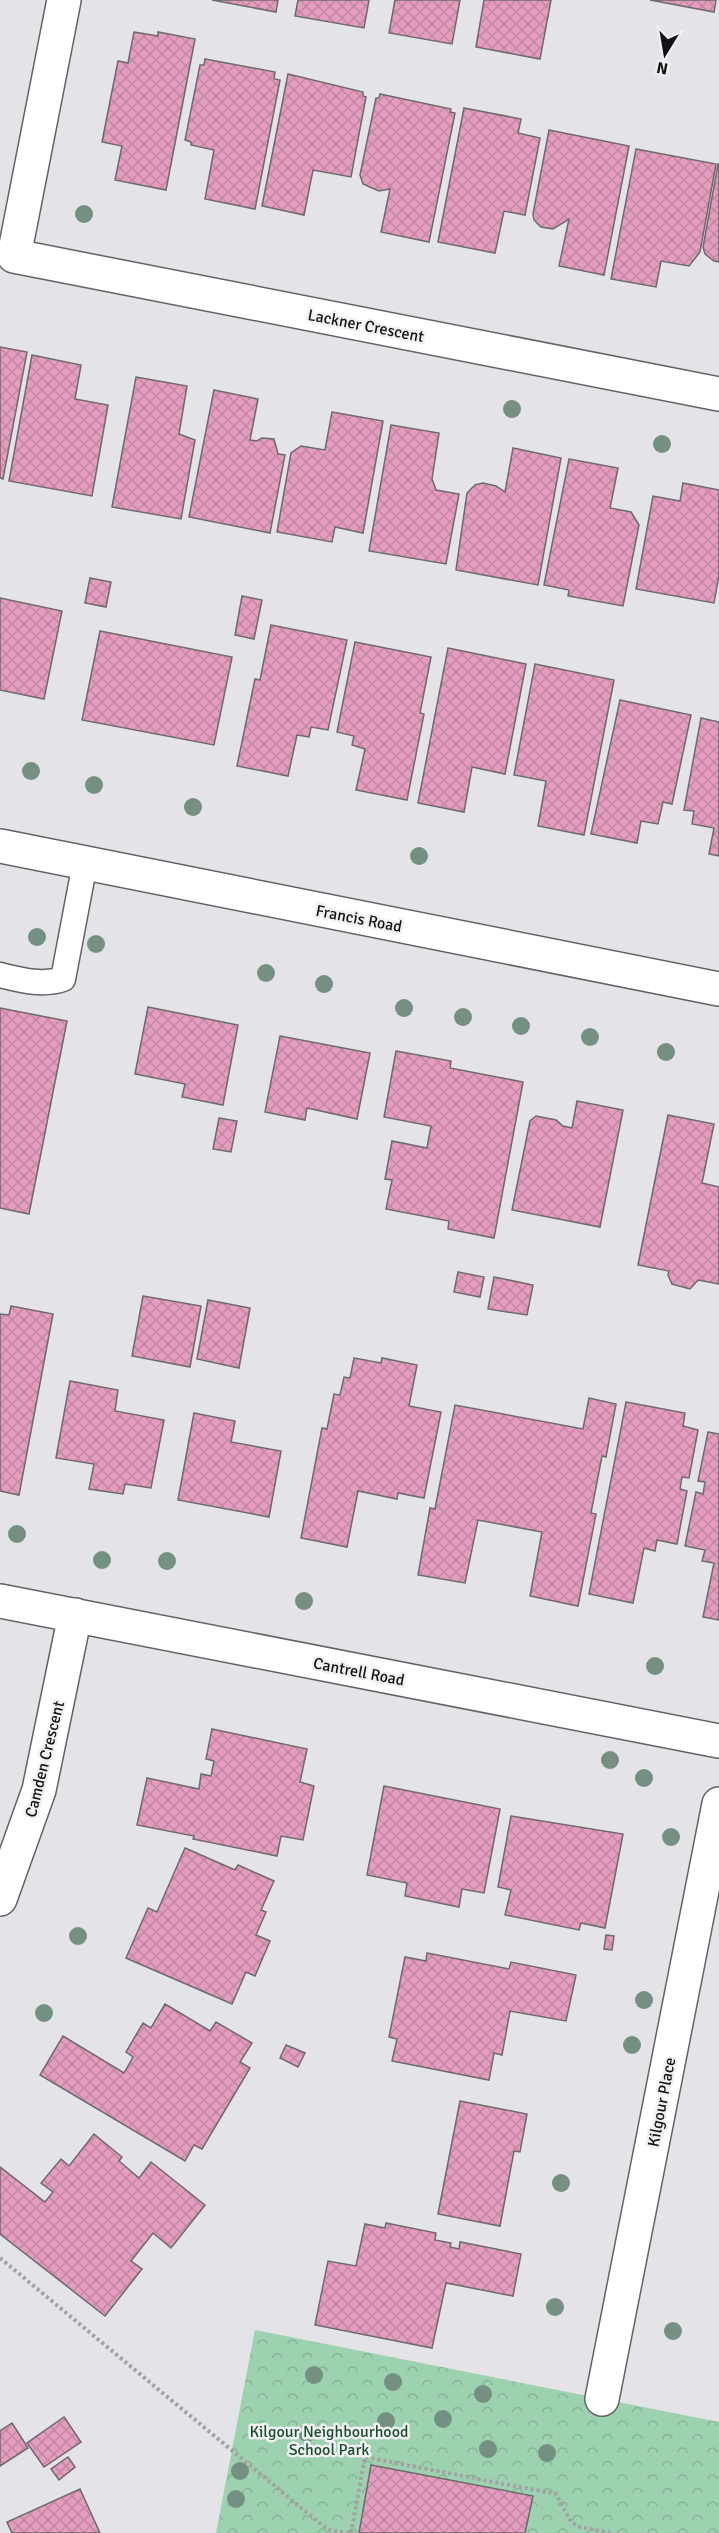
<svg xmlns="http://www.w3.org/2000/svg" width="719" height="2533" font-family="Signika,sans-serif">
	<style>
		.park { fill: url(#park-crowns) }
		.building { fill: url(#building-cross-hatch); stroke: #6d6a6c; stroke-width: 1.5 }
		.lines { fill: none; stroke-linecap: round; stroke-linejoin: round }
		.lane-casing { stroke: #636365; stroke-width: 27 }
		.street-casing { stroke: #636365; stroke-width: 36 }
		.secondary-casing { stroke: #636365; stroke-width: 36 }
		.path { stroke: #a2a1a4; stroke-width: 4; stroke-dasharray: 3 3; stroke-linecap: butt }
		.lane { stroke: #fff; stroke-width: 24 }
		.street { stroke: #fff; stroke-width: 33 }
		.secondary { stroke: #fff; stroke-width: 33 }
		.tree { fill: #749082 }
		.labels { text-anchor: middle; stroke-width: 5; stroke-linejoin: round; paint-order: stroke }
		.street-label { font-size: 16px; fill: #131214; stroke: #f1f1f4 }
		.park-label { font-size: 16px; fill: #194d30; stroke: #f1f1f4 }
	</style>
	<defs>
		<pattern id="park-crowns" width="20" height="18" patternUnits="userSpaceOnUse" patternTransform="scale(1.5)"><rect width="20" height="18" fill="#9dd2b0"/><path d="M2 6a3 3 0 1 1 6 0M12 15a3 3 0 1 1 6 0" fill="none" stroke="#86b396"/></pattern>
		<pattern id="building-cross-hatch" width="8" height="8" patternUnits="userSpaceOnUse" patternTransform="scale(1.5)"><rect width="8" height="8" fill="#e49dbf"/><path d="M0 0l8 8M0 8l8-8" fill="none" stroke="#c386a3"/></pattern>
	</defs>
	<rect width="100%" height="100%" fill="#e4e3e7"/>
	<path class="park" d="M255,2330L719,2422V2533H216Z"/>
	<g class="building">
		<path d="M212,0H278L276,12Z"/>
		<path d="M298,0H369L364,28L295,16Z"/>
		<path d="M395,0H460L452,44L389,33Z"/>
		<path d="M484,0H551L540,59L476,47Z"/>
		<path d="M650,0H716L714,12Z"/>
		<path d="M134,32L158,36V32L195,39L166,190L115,180L122,146L102,142L118,61L128,63Z"/>
		<path d="M205,59L275,72L274,79L280,80L255,209L205,199L214,150L191,145V142L185,140L200,65H204Z"/>
		<path d="M288,74L363,92V96L366,97L351,177L313,170L304,215L262,206Z"/>
		<path d="M380,94L451,109L450,112L455,113L429,242L381,232L390,189L379,191L363,184L360,175L376,98H379Z"/>
		<path d="M464,108L521,119L518,133L540,138L525,215L504,211L495,253L438,242Z"/>
		<path d="M549,130L629,146L604,275L559,266L569,219L553,229L541,227L534,220L533,214Z"/>
		<path d="M636,149L716,164L700,252L689,266L661,261L656,287L611,279Z"/>
		<path d="M718,164H719V262L714,261L705,254L703,247Z"/>
		<path d="M0,347L27,352L3,479L0,478Z"/>
		<path d="M32,355L81,365L75,399L108,405L92,496L9,481Z"/>
		<path d="M136,377L187,386L179,434L195,440L181,519L112,507Z"/>
		<path d="M214,390L258,399L250,440L257,441L262,438L274,439L278,454L285,455L270,533L189,517Z"/>
		<path d="M332,412L383,421L363,533L335,527L332,542L277,532L291,453L301,446L325,450Z"/>
		<path d="M391,425L439,433L432,479L436,490L459,494L446,564L369,551Z"/>
		<path d="M513,448L561,458L538,585L456,570L467,493L475,485L483,483L496,486L505,492Z"/>
		<path d="M569,459L618,468L610,508L631,512L639,525L623,606L568,596L569,590L544,585Z"/>
		<path d="M683,483L719,490V575L714,603L636,589L653,496L680,501Z"/>
		<path d="M90,578L111,582L106,607L85,603Z"/>
		<path d="M242,596L262,600L254,639L235,635Z"/>
		<path d="M0,598L62,611L44,699L0,690Z"/>
		<path d="M271,625L347,640L328,730L311,727L309,737L297,735L288,776L237,766L255,679L260,680Z"/>
		<path d="M100,631L232,657L214,745L82,720Z"/>
		<path d="M355,642L431,657L420,713L424,714L407,800L356,790L365,749L352,745L354,736L337,732Z"/>
		<path d="M448,648L526,664L505,774L472,767L464,812L418,803Z"/>
		<path d="M535,664L614,680L584,835L538,826L546,781L514,775Z"/>
		<path d="M620,700L691,715L672,804L663,802L658,824L641,821L637,843L591,834Z"/>
		<path d="M701,718L719,722V856L709,854L714,828L692,824L694,811L684,810Z"/>
		<path d="M148,1007L238,1025L223,1105L182,1097L185,1084L135,1074Z"/>
		<path d="M0,1008L67,1021L29,1214L0,1208Z"/>
		<path d="M280,1036L370,1053L357,1119L307,1108L305,1120L265,1112Z"/>
		<path d="M396,1051L451,1061L450,1068L523,1082L494,1238L448,1229L449,1221L386,1209L392,1180L385,1179L392,1141L427,1148L431,1126L384,1117Z"/>
		<path d="M577,1101L623,1110L600,1227L512,1210L530,1121L536,1116L556,1120L563,1126L572,1128Z"/>
		<path d="M668,1115L714,1124L702,1183L719,1187V1284L698,1280L690,1289L672,1284L668,1275L669,1271L638,1265Z"/>
		<path d="M219,1118L237,1121L231,1152L213,1149Z"/>
		<path d="M458,1272L484,1277L480,1297L454,1292Z"/>
		<path d="M494,1277L533,1285L527,1315L488,1309Z"/>
		<path d="M143,1296L201,1306L190,1367L132,1356Z"/>
		<path d="M208,1300L250,1308L239,1368L197,1359Z"/>
		<path d="M11,1306L53,1314L19,1495L0,1491V1314L9,1315Z"/>
		<path d="M354,1358L381,1363L382,1358L417,1365L409,1406L441,1412L424,1498L398,1493L397,1499L358,1491L347,1547L301,1538L322,1428L327,1429L334,1394L340,1395L344,1377L350,1378Z"/>
		<path d="M70,1381L118,1390L115,1411L164,1420L151,1488L125,1484L123,1494L89,1489L94,1464L56,1458Z"/>
		<path d="M589,1398L616,1404L606,1457L602,1456L591,1513L596,1514L578,1606L530,1596L542,1532L478,1520L465,1583L418,1575L430,1508L435,1509L455,1405L583,1429Z"/>
		<path d="M626,1402L685,1413L683,1426L698,1430L689,1478L682,1477L680,1489L687,1491L677,1544L657,1540L655,1551L644,1548L633,1603L589,1594Z"/>
		<path d="M194,1413L235,1421L231,1442L281,1451L269,1517L178,1500Z"/>
		<path d="M708,1432L719,1434V1620L703,1617L714,1563L702,1561L705,1550L685,1546L696,1492L703,1494L705,1482L698,1481Z"/>
		<path d="M212,1729L307,1749L300,1782L314,1786L303,1840L281,1836L277,1856L193,1839L194,1836L137,1825L147,1778L199,1789L201,1774L211,1776L214,1761L206,1759Z"/>
		<path d="M384,1786L500,1809L484,1893L462,1889L459,1907L405,1896L407,1883L367,1875Z"/>
		<path d="M511,1816L623,1834L605,1928L581,1923L579,1930L505,1915L511,1890L498,1887Z"/>
		<path d="M185,1848L235,1870L238,1865L274,1881L261,1910L266,1912L256,1935L270,1941L255,1976L246,1972L232,2004L126,1958L148,1908L157,1912Z"/>
		<path d="M606,1935L614,1936L612,1950L604,1949Z"/>
		<path d="M427,1953L509,1969L511,1962L576,1975L566,2021L510,2011L502,2055L494,2053L489,2080L392,2061L397,2039L389,2037L405,1957L426,1961Z"/>
		<path d="M165,2004L210,2031L216,2022L252,2043L240,2062L250,2068L202,2149L194,2145L185,2161L40,2075L63,2036L124,2073L133,2057L126,2052L143,2023L151,2028Z"/>
		<path d="M286,2045L305,2053L298,2067L280,2058Z"/>
		<path d="M460,2101L527,2114L520,2152L514,2151L500,2226L438,2214Z"/>
		<path d="M94,2134L122,2157L119,2161L139,2178L151,2162L205,2205L171,2248L153,2233L131,2261L142,2269L105,2316L0,2234V2167L45,2202L53,2192L41,2183L61,2159L69,2166Z"/>
		<path d="M386,2223L436,2233L435,2240L451,2243L450,2247L459,2249L460,2242L521,2254L513,2296L446,2283L432,2348L315,2325L328,2261L356,2266L365,2224L385,2228Z"/>
		<path d="M64,2417L81,2442L44,2467L27,2443Z"/>
		<path d="M12,2423L28,2448L0,2466V2431Z"/>
		<path d="M68,2457L75,2467L59,2480L51,2469Z"/>
		<path d="M371,2465L533,2496L525,2533H359Z"/>
		<path d="M80,2489L100,2533H12L7,2522Z"/>
	</g>
	<g class="lines">
		<g class="lane-casing">
			<path id="lane" d="M0,975C21,980 42,986 63,979L85,863"/>
		</g>
		<g class="street-casing">
			<g id="street">
				<path d="M64,0L14,256L719,394"/>
				<path d="M0,1601L719,1741"/>
				<path d="M0,1899L39,1790L75,1615"/>
				<path d="M602,2399L719,1804"/>
			</g>
		</g>
		<g class="secondary-casing">
			<path id="secondary" d="M0,846L719,989"/>
		</g>
		<g class="path">
			<path d="M0,2258L323,2526L330,2530L349,2533"/>
			<path d="M351,2533L365,2457L556,2494L571,2522L580,2527L612,2533"/>
		</g>
		<use href="#lane" class="lane"/>
		<use href="#street" class="street"/>
		<use href="#secondary" class="secondary"/>
	</g>
	<g class="tree">
		<circle cx="84" cy="214" r="9"/>
		<circle cx="512" cy="409" r="9"/>
		<circle cx="662" cy="444" r="9"/>
		<circle cx="31" cy="771" r="9"/>
		<circle cx="94" cy="785" r="9"/>
		<circle cx="193" cy="807" r="9"/>
		<circle cx="419" cy="856" r="9"/>
		<circle cx="37" cy="937" r="9"/>
		<circle cx="96" cy="944" r="9"/>
		<circle cx="266" cy="973" r="9"/>
		<circle cx="324" cy="984" r="9"/>
		<circle cx="404" cy="1008" r="9"/>
		<circle cx="463" cy="1017" r="9"/>
		<circle cx="521" cy="1026" r="9"/>
		<circle cx="590" cy="1037" r="9"/>
		<circle cx="666" cy="1052" r="9"/>
		<circle cx="17" cy="1534" r="9"/>
		<circle cx="102" cy="1560" r="9"/>
		<circle cx="167" cy="1561" r="9"/>
		<circle cx="304" cy="1601" r="9"/>
		<circle cx="655" cy="1666" r="9"/>
		<circle cx="610" cy="1760" r="9"/>
		<circle cx="644" cy="1778" r="9"/>
		<circle cx="671" cy="1837" r="9"/>
		<circle cx="78" cy="1936" r="9"/>
		<circle cx="644" cy="2000" r="9"/>
		<circle cx="44" cy="2013" r="9"/>
		<circle cx="632" cy="2045" r="9"/>
		<circle cx="561" cy="2183" r="9"/>
		<circle cx="555" cy="2307" r="9"/>
		<circle cx="673" cy="2331" r="9"/>
		<circle cx="314" cy="2375" r="9"/>
		<circle cx="393" cy="2382" r="9"/>
		<circle cx="483" cy="2394" r="9"/>
		<circle cx="443" cy="2419" r="9"/>
		<circle cx="386" cy="2421" r="9"/>
		<circle cx="307" cy="2433" r="9"/>
		<circle cx="488" cy="2449" r="9"/>
		<circle cx="547" cy="2453" r="9"/>
		<circle cx="240" cy="2471" r="9"/>
		<circle cx="236" cy="2499" r="9"/>
	</g>
	<g class="labels">
		<g class="street-label">
			<text transform="translate(366 325) rotate(11)" y="6">Lackner Crescent</text>
			<text transform="translate(359 918) rotate(11)" y="6">Francis Road</text>
			<text transform="translate(359 1671) rotate(11)" y="6">Cantrell Road</text>
			<text transform="translate(44 1759) rotate(-76)" y="6">Camden Crescent</text>
			<text transform="translate(661 2102) rotate(-79)" y="6">Kilgour Place</text>
		</g>
		<g class="park-label">
			<text x="329" y="2437">Kilgour Neighbourhood<tspan x="329" dy="18">School Park</tspan></text>
		</g>
	</g>
	<g transform="translate(665 54) rotate(191)" stroke="#f1f1f4" stroke-width="4.5" paint-order="stroke">
	<path d="M0-4.5L10 22L0 15L-10 22Z" fill="#131214"/>
	<text y="-9" font-size="16" font-weight="bold" text-anchor="middle" fill="#131214">N</text>
	</g>
</svg>
